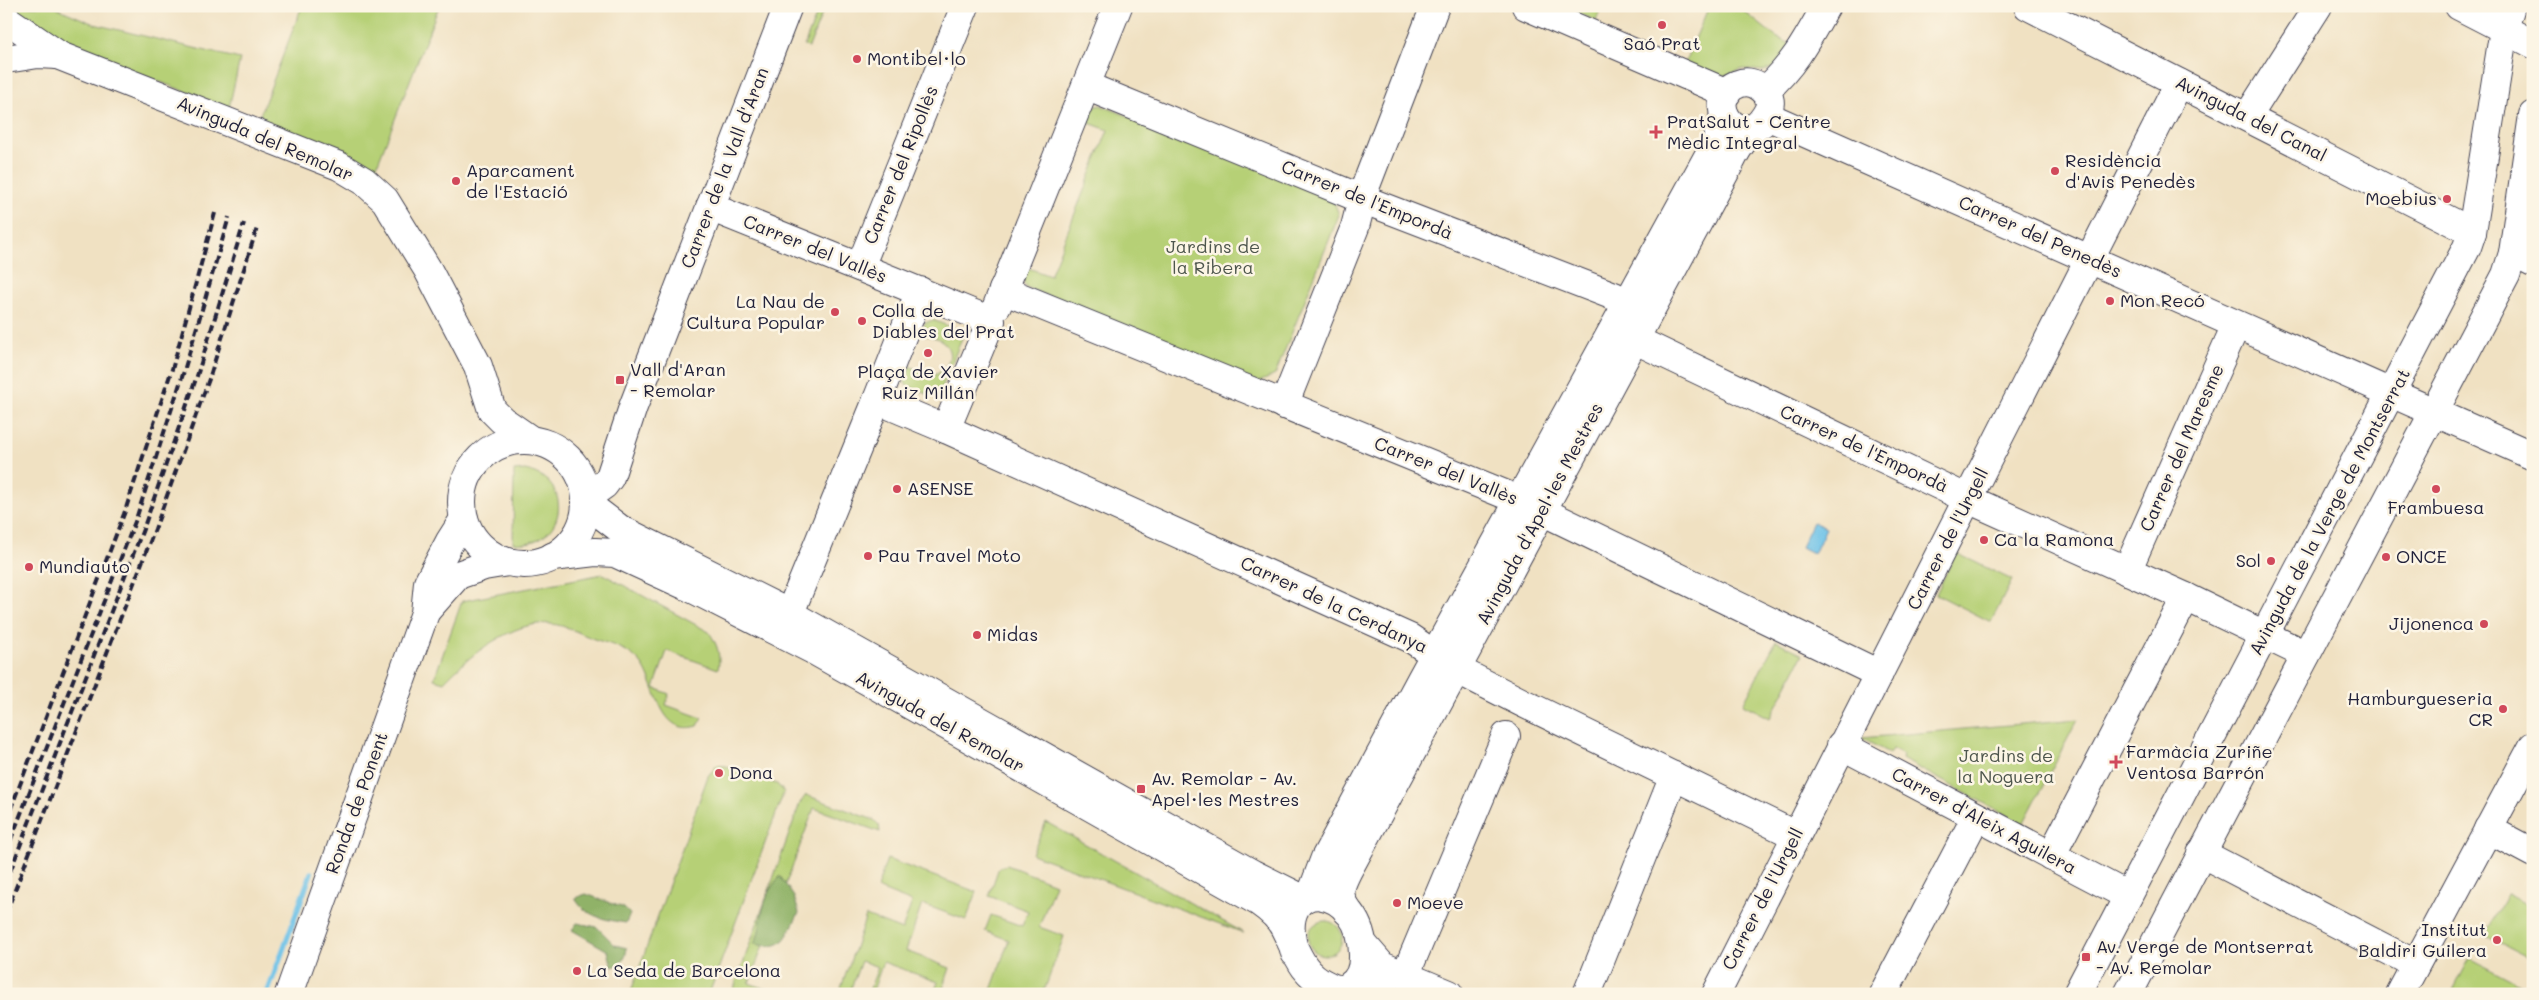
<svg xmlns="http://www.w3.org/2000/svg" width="2539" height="1000" font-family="Mali,sans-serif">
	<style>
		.green { fill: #b6d076; stroke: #6c7958 }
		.forest { fill: #90b267; stroke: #596a51 }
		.water { fill: #6bc1e8; stroke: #467292 }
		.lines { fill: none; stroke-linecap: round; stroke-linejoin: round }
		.stream { stroke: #6bc1e8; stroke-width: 5.5 }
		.minor-casing { stroke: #413f4f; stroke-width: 30 }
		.minor { stroke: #fff; stroke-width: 28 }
		.rail { stroke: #22223b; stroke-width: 4; stroke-dasharray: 8 4; stroke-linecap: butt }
		.poi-dot { fill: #d1495b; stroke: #fcf5e5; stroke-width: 2 }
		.labels { text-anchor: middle; stroke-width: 5; stroke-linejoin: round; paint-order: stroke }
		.poi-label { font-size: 18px; fill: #22223b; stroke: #fcf5e5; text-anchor: start }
		.street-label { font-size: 18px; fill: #22223b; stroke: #fcf5e5 }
		.park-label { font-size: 18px; fill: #4e564d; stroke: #fcf5e5 }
	</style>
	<rect width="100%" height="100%" fill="#fcf5e5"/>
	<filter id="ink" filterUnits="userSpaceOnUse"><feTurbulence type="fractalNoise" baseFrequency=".02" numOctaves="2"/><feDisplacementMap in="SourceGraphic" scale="10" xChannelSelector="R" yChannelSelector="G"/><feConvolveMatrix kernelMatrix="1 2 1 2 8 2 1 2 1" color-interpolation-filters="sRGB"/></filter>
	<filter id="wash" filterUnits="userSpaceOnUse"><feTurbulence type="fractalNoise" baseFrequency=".0096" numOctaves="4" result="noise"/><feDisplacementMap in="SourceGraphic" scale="20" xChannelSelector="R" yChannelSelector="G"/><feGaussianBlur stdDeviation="1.12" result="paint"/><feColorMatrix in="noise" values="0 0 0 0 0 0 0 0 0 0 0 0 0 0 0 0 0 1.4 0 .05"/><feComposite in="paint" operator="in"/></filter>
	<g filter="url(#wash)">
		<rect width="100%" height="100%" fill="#f0e1c2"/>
		<g class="green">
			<path d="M7,6H52L94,24L240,59L229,108L60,44Z"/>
			<path d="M302,6H439L374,173L258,120Z"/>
			<path d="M820,6H825L809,47L804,46Z"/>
			<path d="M1563,6H1602L1596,21Z"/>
			<path d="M1709,6H1737L1776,37L1797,47L1787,62L1764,71L1743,69L1723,76L1685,65L1686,60Z"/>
			<path d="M1100,105L1332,196L1339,215L1275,375L1257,383L1026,287L1022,278L1023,266L1050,276L1108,130L1081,120L1089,109Z"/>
			<path d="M933,320L958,330L962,338L940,393L932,396L906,385L903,377L907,365L931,376C949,372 958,350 939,339C933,336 927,337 920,334L925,323Z"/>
			<path d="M525,470C577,481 565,549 513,543L514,471Z"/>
			<path d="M1956,553L2012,580L1991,622L1936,594Z"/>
			<path d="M603,574L709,632C717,644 721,654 718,669L667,651L654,688L669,694L666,705L702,718L698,726C656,738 658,679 638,660C626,648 610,644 594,639C581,634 565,625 551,624C515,619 467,657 444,682L434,679L462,601Z"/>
			<path d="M1776,641L1803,654L1770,718L1743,704Z"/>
			<path d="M2078,719L2023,824L1902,759L1903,755L1892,749L1889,753L1861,738Z"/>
			<path d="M717,765L726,766L777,784L784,792L709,994H630L708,776Z"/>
			<path d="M806,795L874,820L879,825L880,832L814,808L749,983L780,994H732L800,803Z"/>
			<path d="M1046,822L1244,933L1032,854Z"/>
			<path d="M887,859L977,892L966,920L922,904L906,951L950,968L941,994H934L938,982L883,962L872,994H868L878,967L861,961L850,991L841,988L866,916L902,930L912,902L877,888Z"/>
			<path d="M1007,865L1055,884L1039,927L1064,936L1043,994L990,993L1009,940L985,931L991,915L1022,926L1028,911L989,896L999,867Z"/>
			<path d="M2507,894L2533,907V960L2485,935Z"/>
			<circle cx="1325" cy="938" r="17"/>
			<path d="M2470,958L2533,991V994H2451Z"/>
		</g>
		<g class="forest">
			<path d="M780,876L794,897L799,913C785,938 786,951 754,944C759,935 759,930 761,920C763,904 769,888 780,876Z"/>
			<path d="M586,894L624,908L630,914L626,923C607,920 585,917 575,898Z"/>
			<path d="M577,923L597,927L615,945L627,948C625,959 624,964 612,967L608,951L572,930Z"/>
		</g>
		<path class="water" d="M1813,522L1826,528L1814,554L1801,547Z"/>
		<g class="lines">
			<path class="stream" d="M267,994L311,873"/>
		</g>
	</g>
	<g filter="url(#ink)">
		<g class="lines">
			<g class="minor-casing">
				<g id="minor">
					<path d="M1526,6L1727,93"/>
					<path d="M2028,6L2472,232"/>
					<path d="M2459,6L2533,44"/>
					<path d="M6,19L60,56L339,166L364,181L385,200L428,270L478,366L492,410L502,420L531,440"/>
					<path d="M6,59L38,54L58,55"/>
					<path d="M1086,86L1362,199L1614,296L1643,310"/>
					<path d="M1765,91C1794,65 1807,40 1826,6"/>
					<path d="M1767,116L2533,456"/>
					<path d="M2248,116L2318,6"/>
					<path d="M710,207L901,284L991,321L946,429L877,400L920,291"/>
					<path d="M2513,253L2533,263"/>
					<path d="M860,267L965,6"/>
					<path d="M1003,290L1519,500L1879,674"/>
					<path d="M997,306L1118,6"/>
					<path d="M1619,332L1968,499L2186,597L2306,655"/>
					<path d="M1284,405L1355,227L1365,188L1435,6"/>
					<path d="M946,429L1410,638L1456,669L1521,702L1795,835"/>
					<circle cx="524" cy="502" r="62"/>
					<path d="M587,497L604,485L610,477L633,407L788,6"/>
					<path d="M586,503L620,529L790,614L1253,874L1303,899"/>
					<path d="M552,557L595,552L615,553L689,587L813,650L1259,902C1269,909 1280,918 1285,929C1297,952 1301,973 1327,985C1334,989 1341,991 1348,987C1359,981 1363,969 1363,958C1365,881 1270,870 1295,953"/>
					<path d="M2127,571L2236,325"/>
					<path d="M426,611L458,575L484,566L508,562"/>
					<path d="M783,630L877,400"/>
					<path d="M1841,745L2128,896"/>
					<path d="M2488,829L2533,853"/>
					<path d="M2201,853L2415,964"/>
					<path d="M2051,856L2186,597"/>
					<path d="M1311,895L1325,858L1421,679L1716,142L1721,129L1724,113"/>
					<path d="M1347,911C1337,893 1339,888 1348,870L1730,163C1734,155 1738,147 1744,140C1756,126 1785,105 1760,87C1753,82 1745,81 1738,84C1707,95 1727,144 1761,124"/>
					<path d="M1363,944L1382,966L1449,994"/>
					<path d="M1405,976L1506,736"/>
					<path d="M1357,980L1385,994"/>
					<path d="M289,994L425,613L428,583L450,541L464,519"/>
					<path d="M1587,994L1674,776"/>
					<path d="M1716,994L2179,83"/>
					<path d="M1883,994L1976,817"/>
					<path d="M2077,994L2467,247L2472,232L2504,29L2511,6"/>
					<path d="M2128,994L2506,275L2513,253L2533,115"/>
					<path d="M2400,994L2533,746"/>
				</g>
			</g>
			<use href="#minor" class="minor"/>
			<g class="rail">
				<path d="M6,821L124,514L173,366L215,213"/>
				<path d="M6,852L136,519L184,371L229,217"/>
				<path d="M6,882L145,524L197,376L244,223"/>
				<path d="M6,913L155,529L209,379L257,228"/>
			</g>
		</g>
	</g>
	<g class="poi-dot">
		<circle cx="1662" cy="25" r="5"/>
		<circle cx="857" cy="59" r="5"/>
		<path d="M1653.5 124.5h5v5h5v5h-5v5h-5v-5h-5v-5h5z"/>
		<circle cx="2055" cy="171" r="5"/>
		<circle cx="456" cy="181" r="5"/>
		<circle cx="2447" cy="199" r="5"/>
		<circle cx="2110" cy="301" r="5"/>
		<circle cx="835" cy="312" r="5"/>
		<circle cx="862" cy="321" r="5"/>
		<circle cx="928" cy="353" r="5"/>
		<rect x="615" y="375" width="10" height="10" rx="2.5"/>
		<circle cx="897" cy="489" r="5"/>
		<circle cx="2436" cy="489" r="5"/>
		<circle cx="1984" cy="540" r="5"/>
		<circle cx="868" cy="556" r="5"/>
		<circle cx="2386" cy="557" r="5"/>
		<circle cx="2271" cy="561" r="5"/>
		<circle cx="29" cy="567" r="5"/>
		<circle cx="2484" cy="624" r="5"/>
		<circle cx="977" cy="635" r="5"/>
		<circle cx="2503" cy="709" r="5"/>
		<path d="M2113.5 754.5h5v5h5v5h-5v5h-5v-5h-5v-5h5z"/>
		<circle cx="719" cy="773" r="5"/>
		<rect x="1136" y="784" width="10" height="10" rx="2.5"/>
		<circle cx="1397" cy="903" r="5"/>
		<circle cx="2497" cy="940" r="5"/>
		<rect x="2081" y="952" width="10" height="10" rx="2.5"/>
		<circle cx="577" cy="971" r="5"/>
	</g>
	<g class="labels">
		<g class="poi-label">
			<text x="1662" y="50" text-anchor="middle">Saó Prat</text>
			<text x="867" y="65">Montibel·lo</text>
			<text x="1667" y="128">PratSalut - Centre<tspan x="1667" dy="21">Mèdic Integral</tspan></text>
			<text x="2065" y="167">Residència<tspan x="2065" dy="21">d'Avis Penedès</tspan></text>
			<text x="466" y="177">Aparcament<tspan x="466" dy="21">de l'Estació</tspan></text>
			<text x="2437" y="205" text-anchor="end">Moebius</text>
			<text x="2120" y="307">Mon Recó</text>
			<text x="825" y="308" text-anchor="end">La Nau de<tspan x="825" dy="21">Cultura Popular</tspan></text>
			<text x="872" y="317">Colla de<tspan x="872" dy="21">Diables del Prat</tspan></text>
			<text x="630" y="376">Vall d'Aran<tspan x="630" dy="21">- Remolar</tspan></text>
			<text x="928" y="378" text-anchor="middle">Plaça de Xavier<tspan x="928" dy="21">Ruiz Millán</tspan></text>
			<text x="907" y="495">ASENSE</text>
			<text x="2436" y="514" text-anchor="middle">Frambuesa</text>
			<text x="1994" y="546">Ca la Ramona</text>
			<text x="878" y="562">Pau Travel Moto</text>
			<text x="2396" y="563">ONCE</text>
			<text x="2261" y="567" text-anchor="end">Sol</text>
			<text x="39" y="573">Mundiauto</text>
			<text x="2474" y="630" text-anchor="end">Jijonenca</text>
			<text x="987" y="641">Midas</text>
			<text x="2493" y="705" text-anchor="end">Hamburgueseria<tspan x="2493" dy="21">CR</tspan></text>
			<text x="2126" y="758">Farmàcia Zuriñe<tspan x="2126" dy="21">Ventosa Barrón</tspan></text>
			<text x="729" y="779">Dona</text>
			<text x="1151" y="785">Av. Remolar - Av.<tspan x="1151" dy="21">Apel·les Mestres</tspan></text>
			<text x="1407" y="909">Moeve</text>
			<text x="2487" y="936" text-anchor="end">Institut<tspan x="2487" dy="21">Baldiri Guilera</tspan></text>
			<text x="2096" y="953">Av. Verge de Montserrat<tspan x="2096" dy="21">- Av. Remolar</tspan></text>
			<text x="587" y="977">La Seda de Barcelona</text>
		</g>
		<g class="street-label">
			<text transform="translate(2251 119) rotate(27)" y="6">Avinguda del Canal</text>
			<text transform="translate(265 139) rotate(23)" y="6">Avinguda del Remolar</text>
			<text transform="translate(901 165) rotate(-68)" y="6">Carrer del Ripollès</text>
			<text transform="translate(725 168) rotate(-69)" y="6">Carrer de la Vall d'Aran</text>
			<text transform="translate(1367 200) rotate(22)" y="6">Carrer de l'Empordà</text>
			<text transform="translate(2040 237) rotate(24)" y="6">Carrer del Penedès</text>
			<text transform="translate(815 249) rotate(22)" y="6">Carrer del Vallès</text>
			<text transform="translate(2182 448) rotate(-66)" y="6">Carrer del Maresme</text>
			<text transform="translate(1864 449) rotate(25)" y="6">Carrer de l'Empordà</text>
			<text transform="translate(1446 471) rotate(22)" y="6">Carrer del Vallès</text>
			<text transform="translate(2330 512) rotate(-62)" y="6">Avinguda de la Verge de Montserrat</text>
			<text transform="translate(1540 514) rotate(-62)" y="6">Avinguda d'Apel·les Mestres</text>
			<text transform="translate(1948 539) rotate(-63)" y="6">Carrer de l'Urgell</text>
			<text transform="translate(1334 605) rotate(25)" y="6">Carrer de la Cerdanya</text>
			<text transform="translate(940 722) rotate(29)" y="6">Avinguda del Remolar</text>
			<text transform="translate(357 803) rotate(-70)" y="6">Ronda de Ponent</text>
			<text transform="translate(1984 821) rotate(28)" y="6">Carrer d'Aleix Aguilera</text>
			<text transform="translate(1763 899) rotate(-63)" y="6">Carrer de l'Urgell</text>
		</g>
		<g class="park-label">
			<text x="1213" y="253">Jardins de<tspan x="1213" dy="21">la Ribera</tspan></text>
			<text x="2006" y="762">Jardins de<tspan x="2006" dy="21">la Noguera</tspan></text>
		</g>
	</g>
	<rect width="2539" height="1000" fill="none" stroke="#fcf5e5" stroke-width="25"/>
</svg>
